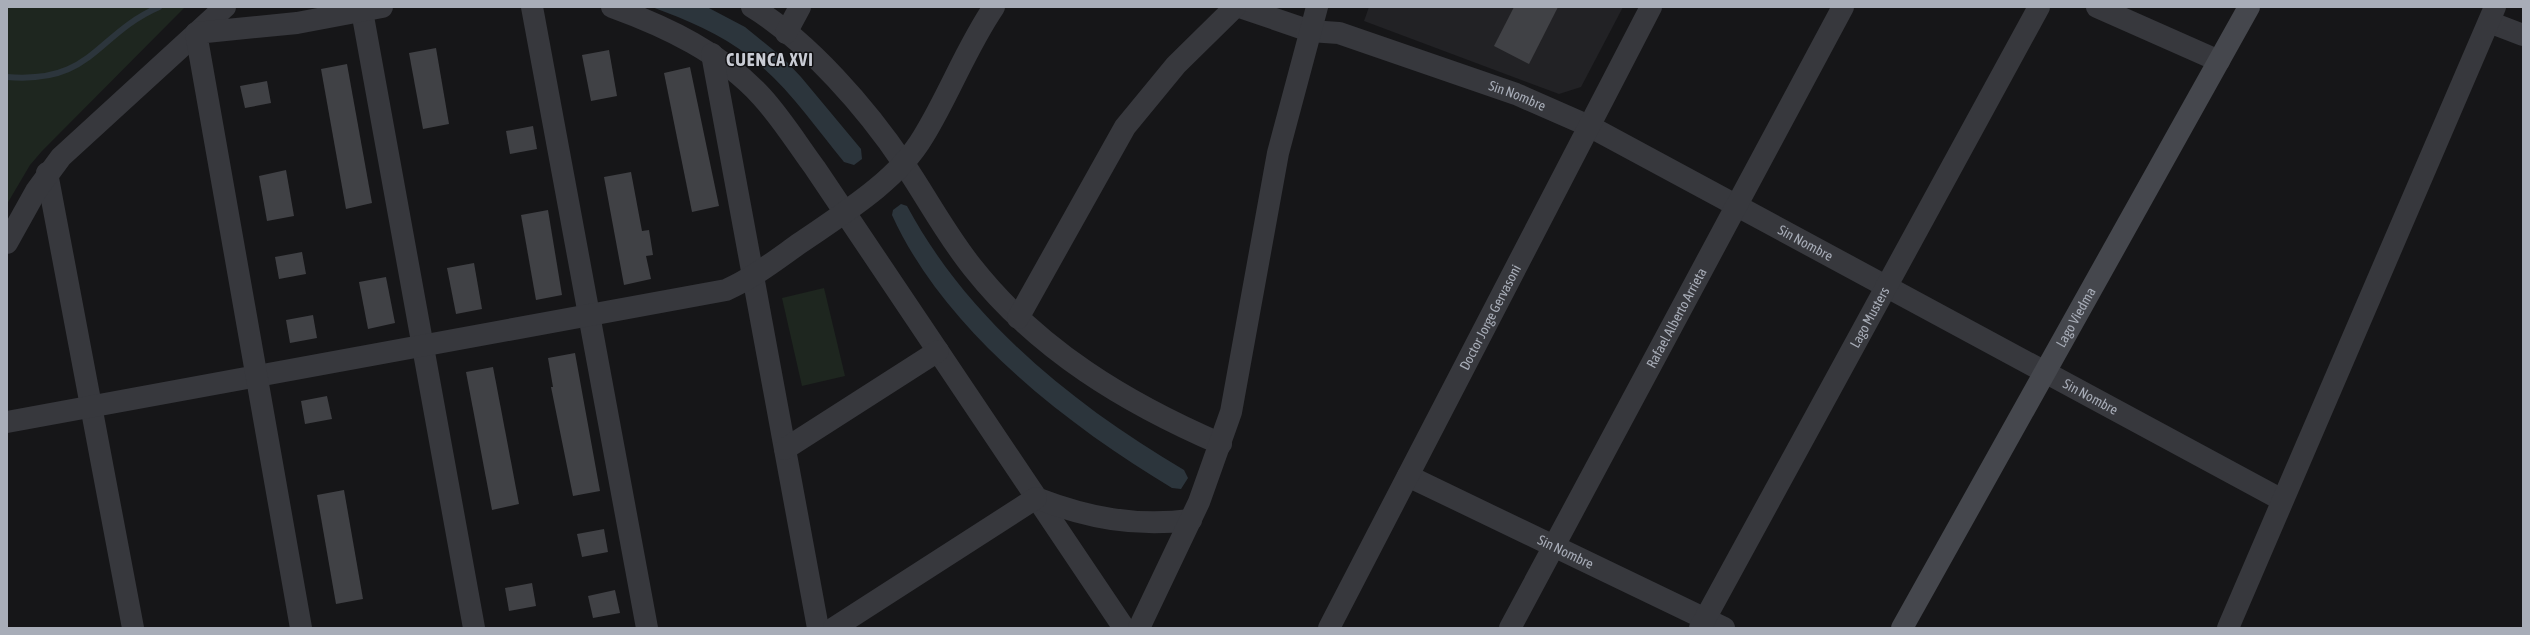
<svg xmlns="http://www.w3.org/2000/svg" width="2530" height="635" font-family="'Asap Condensed',sans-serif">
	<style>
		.built { fill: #222225 }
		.green { fill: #1e261f }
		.water { fill: #2c353c }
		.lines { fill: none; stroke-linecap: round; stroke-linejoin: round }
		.stream { stroke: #2c353c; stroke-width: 6 }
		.building { fill: #404145 }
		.street { stroke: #37383d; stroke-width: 22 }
		.secondary { stroke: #45474d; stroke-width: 22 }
		.labels { text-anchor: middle; stroke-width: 3; stroke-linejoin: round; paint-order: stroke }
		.street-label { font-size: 14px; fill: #a8adb8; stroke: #111113 }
		.district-label { font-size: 18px; font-weight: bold; letter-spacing: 1px; fill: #c9ccd4; stroke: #111113 }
	</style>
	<rect width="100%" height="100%" fill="#161618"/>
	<path class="built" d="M1369,7H1623L1581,87L1559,94L1364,21Z"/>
	<g class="green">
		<path d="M7,7H185L42,151L30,165L7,204Z"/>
		<path d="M824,288L845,376L802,386L782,298Z"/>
	</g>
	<g class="water">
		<path d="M652,7H707L745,27L783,58L801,77L861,149L862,159L854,165L844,162C815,127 787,85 750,57C721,34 687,20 652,7Z"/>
		<path d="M901,204L907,206C968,320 1074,405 1184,470L1188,478L1181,489L1172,488C1067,425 944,330 892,215L893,210Z"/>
	</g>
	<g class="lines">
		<path class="stream" d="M7,77C93,84 95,35 159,7"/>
	</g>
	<g class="building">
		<path d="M1514,7H1558L1529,64L1494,46Z"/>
		<path d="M436,48L449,124L423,129L409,53Z"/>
		<path d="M609,50L617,96L591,101L582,55Z"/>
		<path d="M347,64L372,203L346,209L321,69Z"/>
		<path d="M690,67L719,206L692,212L664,73Z"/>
		<path d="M267,81L271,103L245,108L240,86Z"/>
		<path d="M533,126L537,149L510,154L506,131Z"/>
		<path d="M286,170L294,216L267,221L259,176Z"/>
		<path d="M631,172L642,231L649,230L653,255L646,256L651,279L624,285L604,177Z"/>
		<path d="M548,210L562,295L536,300L521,215Z"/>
		<path d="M302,252L306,274L279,279L275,257Z"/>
		<path d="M474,263L482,309L456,314L447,268Z"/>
		<path d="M386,277L395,323L368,329L359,282Z"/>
		<path d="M313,315L317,338L290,343L286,320Z"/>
		<path d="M575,353L600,491L573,496L551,387H553L548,358Z"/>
		<path d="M493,367L519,504L492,510L466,372Z"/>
		<path d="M327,396L332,419L305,424L301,401Z"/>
		<path d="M344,490L363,599L336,604L317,495Z"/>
		<path d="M604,529L608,552L582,557L577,534Z"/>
		<path d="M532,583L536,606L509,611L505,588Z"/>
		<path d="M615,590L620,613L593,618L588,596Z"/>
	</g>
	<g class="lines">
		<g class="street">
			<path d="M356,7L362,11L474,628"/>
			<path d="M532,7L647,628"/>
			<path d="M612,7C667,27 722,53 762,97C782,119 798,145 815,168L1124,628"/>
			<path d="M752,7C809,42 867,109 904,164C927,198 947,236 973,268C1038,350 1126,403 1221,444"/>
			<path id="s1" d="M1240,7L1310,31L1339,33L1516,94L1589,126L2282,500"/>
			<path d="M2097,7L2219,61"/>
			<path d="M2489,22L2523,35"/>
			<path d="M786,33L800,7"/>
			<path d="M712,54L818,628"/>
			<path d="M47,173L133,628"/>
			<path d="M7,243L36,191L61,157L225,7"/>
			<path d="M1018,318L1125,127L1176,65L1235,7"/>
			<path d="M7,422L726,290C753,278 776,260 800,243C842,214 897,181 923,137C949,95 966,48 994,7"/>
			<path d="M785,449L938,351"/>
			<path id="s2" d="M1408,476L1724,628"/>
			<path d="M1036,498C1088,518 1135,527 1191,520"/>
			<path d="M301,628L196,33L297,23L382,7"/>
			<path d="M834,628L1036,498"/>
			<path d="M1139,628L1199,502L1231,412L1278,153L1317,7"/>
			<path id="s3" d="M1329,628L1651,7"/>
			<path id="s4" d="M1510,628L1843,7"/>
			<path id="s5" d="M1700,628L2039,7"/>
			<path d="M2228,628L2495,7"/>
		</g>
		<path class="secondary" id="s6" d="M1902,628L2249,7"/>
	</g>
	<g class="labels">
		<g class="street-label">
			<text dy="5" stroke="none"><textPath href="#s1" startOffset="292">Sin Nombre</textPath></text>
			<text dy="5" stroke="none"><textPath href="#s1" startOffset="616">Sin Nombre</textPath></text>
			<text dy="5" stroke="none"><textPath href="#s3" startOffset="350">Doctor Jorge Gervasoni</textPath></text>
			<text dy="5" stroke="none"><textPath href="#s4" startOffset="352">Rafael Alberto Arrieta</textPath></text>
			<text dy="5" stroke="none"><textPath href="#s5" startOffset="354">Lago Musters</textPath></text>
			<text dy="5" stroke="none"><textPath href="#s6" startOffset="356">Lago Viedma</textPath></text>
			<text dy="5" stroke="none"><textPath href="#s1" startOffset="940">Sin Nombre</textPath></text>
			<text dy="5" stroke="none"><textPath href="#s2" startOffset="175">Sin Nombre</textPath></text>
		</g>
		<g class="district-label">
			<text x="770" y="66">CUENCA XVI</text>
		</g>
	</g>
	<rect width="2530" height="635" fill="none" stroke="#a8adb8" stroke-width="16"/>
</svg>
